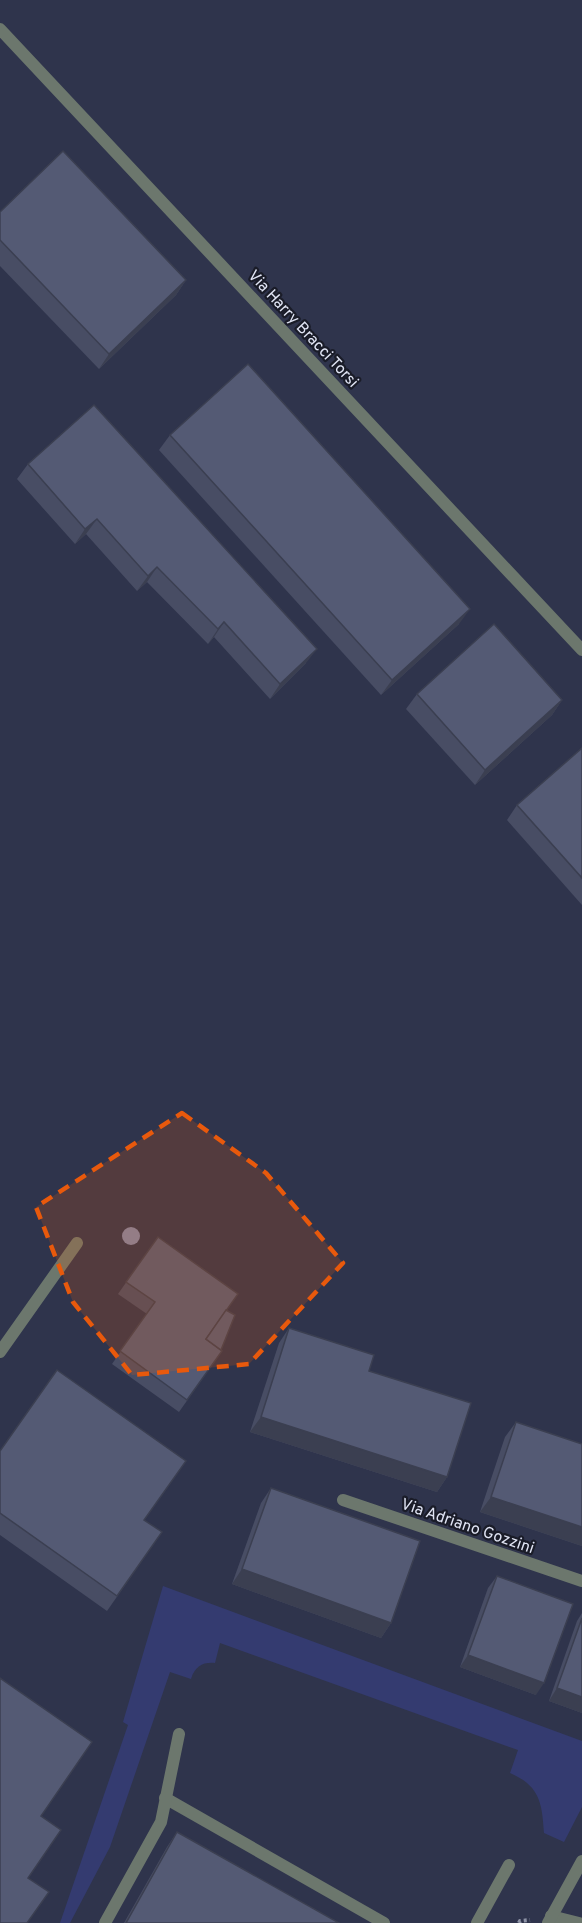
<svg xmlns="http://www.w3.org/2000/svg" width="582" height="1923" font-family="Overpass,sans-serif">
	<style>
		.green { fill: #343b70 }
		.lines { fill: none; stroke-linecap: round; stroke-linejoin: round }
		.path { stroke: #8d92a5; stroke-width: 4; stroke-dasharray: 3 3; stroke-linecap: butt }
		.lane { stroke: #6c776d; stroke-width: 12 }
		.street { stroke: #6c776d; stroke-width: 12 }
		.tree { fill: #8086a6 }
		.wall { fill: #484d64 }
		.shaded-wall { fill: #3b3f51 }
		.building { fill: #545a74; stroke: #3b3f51; stroke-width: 1.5 }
		.marked { fill: #e8590c; fill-opacity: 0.2; stroke: #e8590c; stroke-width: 4.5; stroke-dasharray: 12 8; stroke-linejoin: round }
		.labels { text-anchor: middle; stroke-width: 4.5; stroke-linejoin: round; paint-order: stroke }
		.street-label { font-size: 16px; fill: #e1e5f5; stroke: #1a1c28 }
	</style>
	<rect width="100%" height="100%" fill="#2f344c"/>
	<path class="green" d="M163,1586L582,1741V1807L564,1842L544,1833C542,1803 540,1786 510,1773L518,1750L220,1643L215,1663C203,1662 195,1666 191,1679L170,1672L110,1847L70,1923H60L128,1725L123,1722Z"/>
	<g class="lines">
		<path class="path" d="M519,1923L520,1921L530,1920"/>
		<g class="lane">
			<path d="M165,1798L384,1923"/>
			<path d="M105,1923L161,1822L179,1734"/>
			<path d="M477,1923L509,1865"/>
		</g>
		<g class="street">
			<path d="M0,29L582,650"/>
			<path d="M0,1352L77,1243"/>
			<path d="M343,1500L582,1581"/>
			<path d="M551,1916L579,1923"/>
			<path d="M548,1923L582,1861"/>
		</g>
	</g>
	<circle class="tree" cx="131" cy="1236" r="9"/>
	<g class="wall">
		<path d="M0,212L186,280L176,295L99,369L0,266Z"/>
		<path d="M170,435L459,624L381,695L159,450Z"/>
		<path d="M28,464L306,663L270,699L214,637L208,644L147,582L137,591L86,534L75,544L17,479Z"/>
		<path d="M417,694L562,700L552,715L475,785L406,709Z"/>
		<path d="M582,748V905L507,820L517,805Z"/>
		<path d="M158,1237L226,1310L221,1350L222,1351L179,1412L112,1364L147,1314L118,1294Z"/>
		<path d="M289,1328L447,1477L437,1492L250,1432L279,1343Z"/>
		<path d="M516,1422L582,1444V1546L480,1512L505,1437Z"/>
		<path d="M0,1451L144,1520L162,1532L107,1611L0,1535Z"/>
		<path d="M271,1488L391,1623L381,1638L232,1584L261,1503Z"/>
		<path d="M497,1576L536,1695L460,1667L488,1588Z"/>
		<path d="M582,1613V1713L549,1701L577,1621Z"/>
		<path d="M177,1832L339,1923H124L167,1847Z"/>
	</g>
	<g class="shaded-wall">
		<path d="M186,280L176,295L99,369L109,354Z"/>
		<path d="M97,519L86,534L75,544L85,529Z"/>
		<path d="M157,567L147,582L137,591L148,576Z"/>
		<path d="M470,609L459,624L381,695L392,680Z"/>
		<path d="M224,622L214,637L208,644L218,629Z"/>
		<path d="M317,649L306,663L270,699L280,684Z"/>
		<path d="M562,700L552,715L475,785L485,770Z"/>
		<path d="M261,1417L447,1477L437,1492L250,1432Z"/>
		<path d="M491,1497L582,1527V1546L480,1512Z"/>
		<path d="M242,1569L391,1623L381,1638L232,1584Z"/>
		<path d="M468,1655L544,1683L536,1695L460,1667Z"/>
		<path d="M557,1688L582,1697V1713L549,1701Z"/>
	</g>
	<g class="building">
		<path d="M63,151L186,280L109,354L0,240V212Z"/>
		<path d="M248,364L470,609L392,680L170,435Z"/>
		<path d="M94,405L317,649L280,684L224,622L218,629L157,567L148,576L97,519L85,529L28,464Z"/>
		<path d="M494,624L562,700L485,770L417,694Z"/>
		<path d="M582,748V878L517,805Z"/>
		<path d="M158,1237L238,1294L206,1339L222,1351L187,1400L120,1351L155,1302L126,1282Z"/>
		<path d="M226,1310L235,1315L221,1350L206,1339Z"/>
		<path d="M289,1328L374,1355L369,1371L471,1403L447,1477L261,1417Z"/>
		<path d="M57,1370L186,1461L144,1520L162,1532L117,1596L0,1513V1451Z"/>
		<path d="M516,1422L582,1444V1527L491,1497Z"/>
		<path d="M271,1488L420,1541L391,1623L242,1569Z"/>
		<path d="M497,1576L573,1604L544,1683L468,1655Z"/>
		<path d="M582,1618V1697L557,1688Z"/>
		<path d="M0,1678L92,1742L41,1816L61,1830L28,1878L49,1892L27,1923H0Z"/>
		<path d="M177,1832L339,1923H126Z"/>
	</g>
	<path class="marked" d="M182,1113L266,1173L343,1263L249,1364L132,1375L73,1302L36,1207Z"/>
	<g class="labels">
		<g class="street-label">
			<text transform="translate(304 328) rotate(47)" y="6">Via Harry Bracci Torsi</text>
			<text transform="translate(468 1525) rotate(19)" y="6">Via Adriano Gozzini</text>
		</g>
	</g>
</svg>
